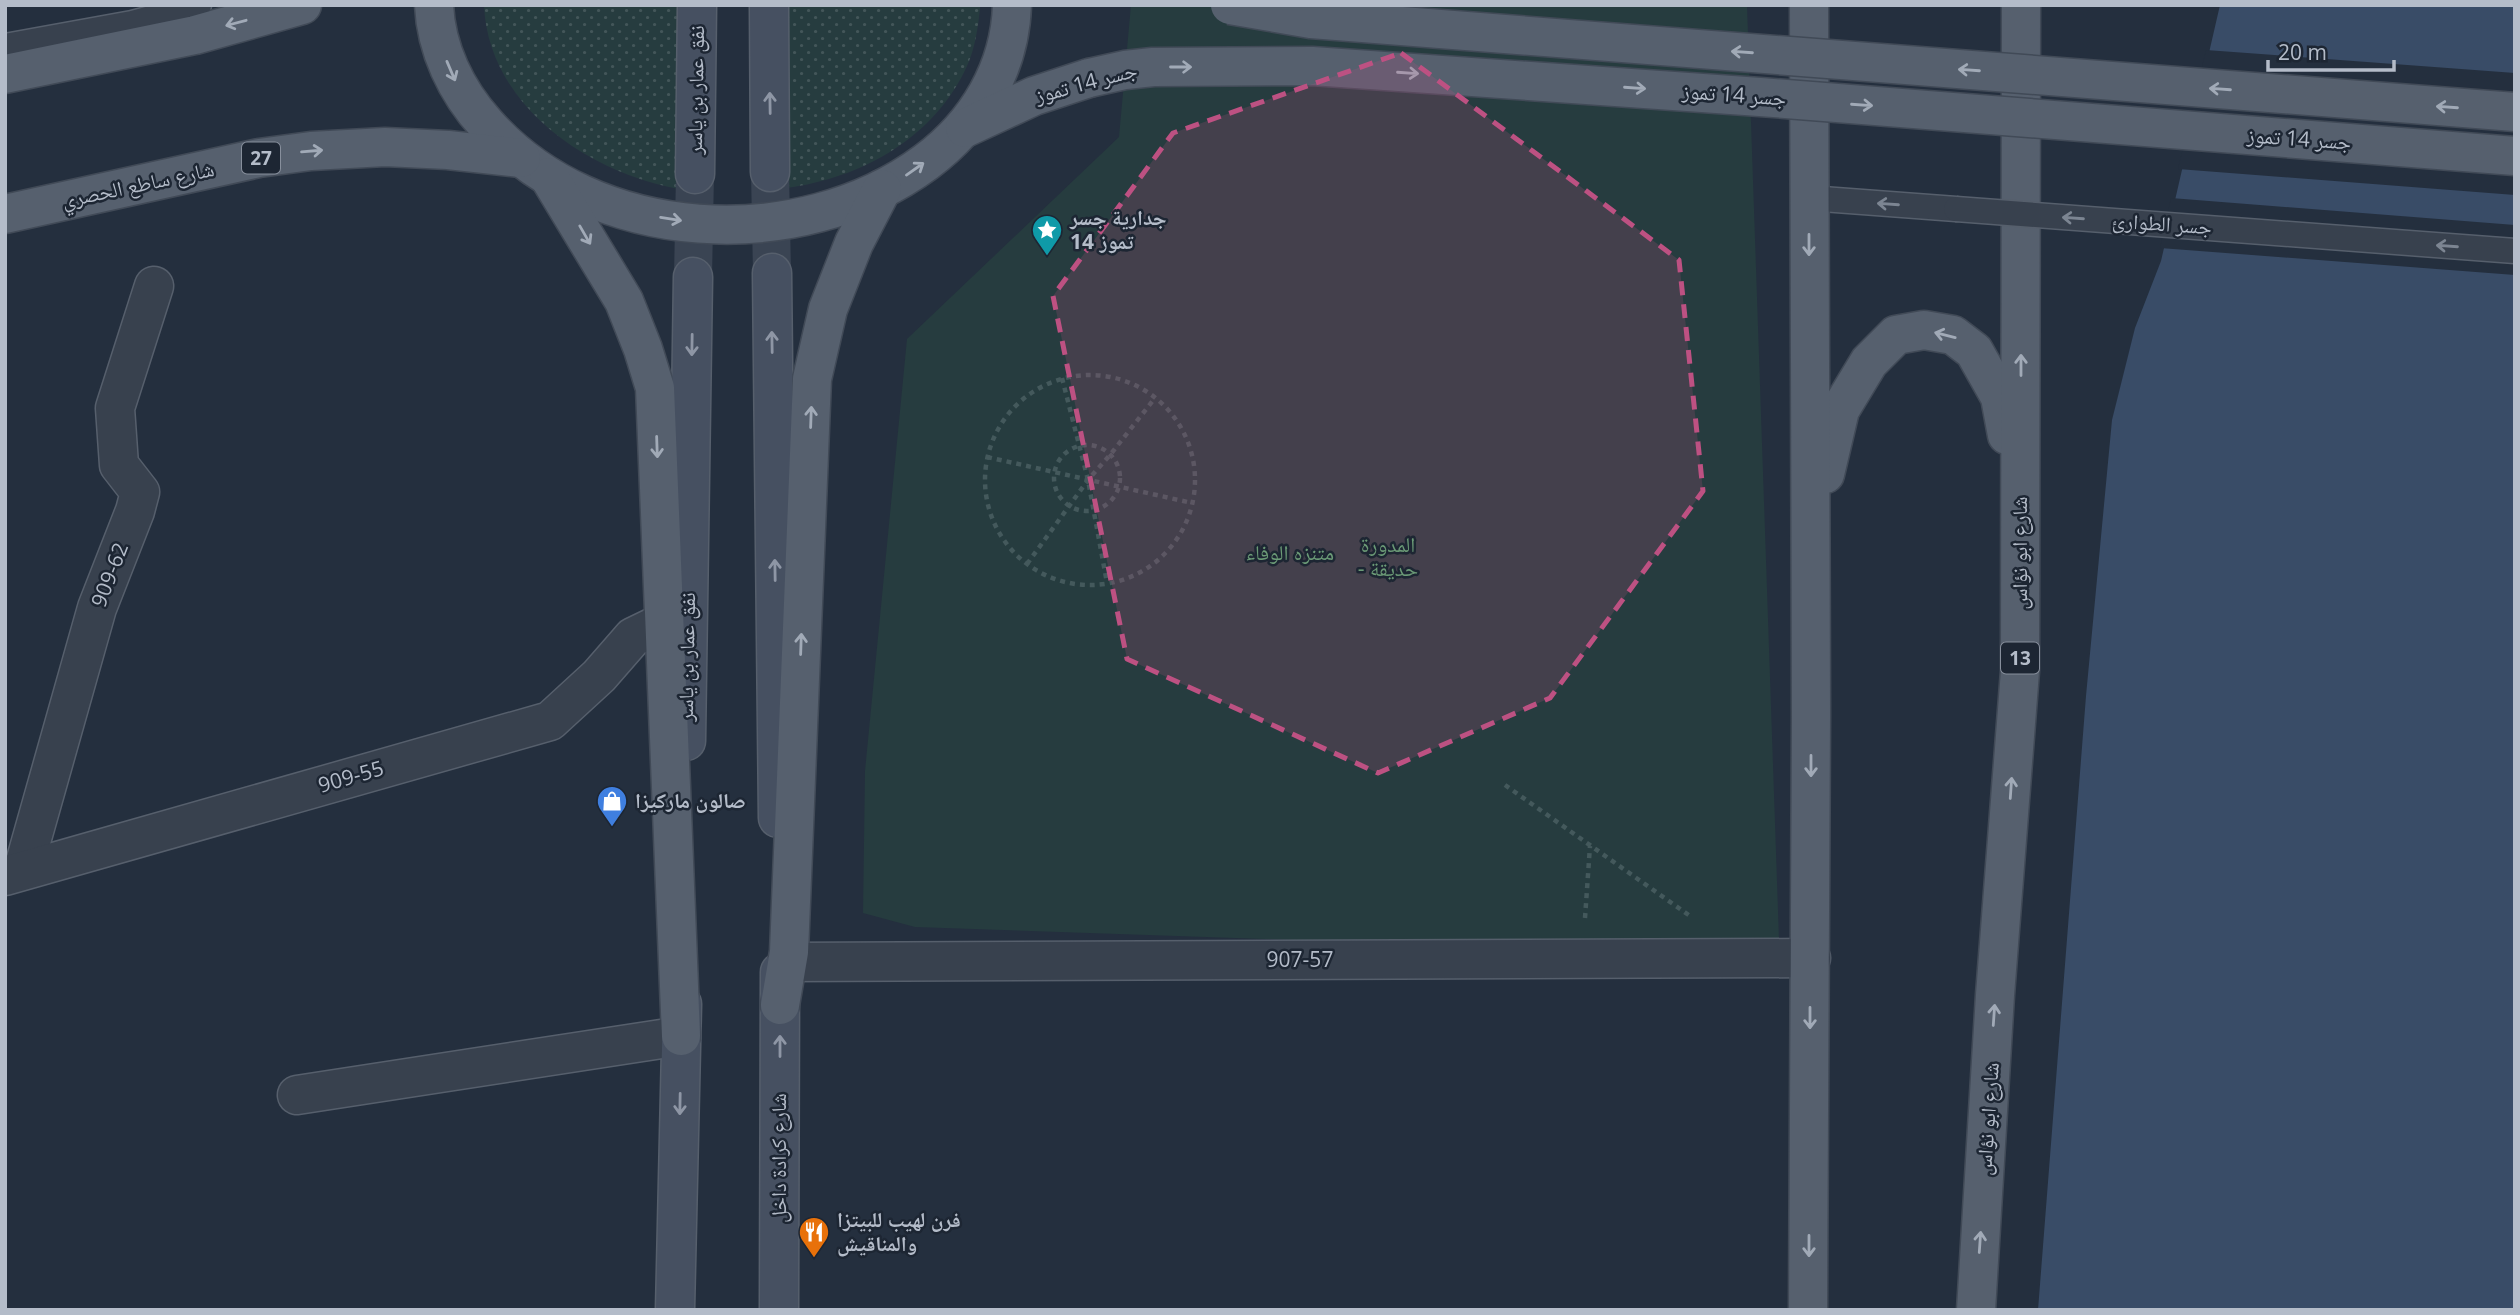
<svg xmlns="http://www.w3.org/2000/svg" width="2520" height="1315" font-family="'Open Sans','Noto Naskh Arabic',sans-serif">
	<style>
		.grass { fill: url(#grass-dots) }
		.green { fill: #263c3f }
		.water { fill: #394c67 }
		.pier { fill: #242f3e }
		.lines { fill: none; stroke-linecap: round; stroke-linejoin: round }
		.secondary-tunnel { stroke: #3a4453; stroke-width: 38; stroke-dasharray: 38 19; stroke-linecap: butt }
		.service-casing { stroke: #565f6c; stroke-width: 27 }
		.minor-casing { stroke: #565f6c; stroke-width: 41 }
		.secondary-casing { stroke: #565f6c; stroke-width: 41 }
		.primary-casing { stroke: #414a57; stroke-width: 41 }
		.path { stroke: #44595c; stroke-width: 4.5; stroke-dasharray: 5 5; stroke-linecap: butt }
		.service { stroke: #38414e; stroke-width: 24 }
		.minor { stroke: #38414e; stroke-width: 38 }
		.secondary { stroke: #465061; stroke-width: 38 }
		.primary { stroke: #56606e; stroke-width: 38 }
		.service-bridge-casing { stroke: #565f6c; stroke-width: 27; stroke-linecap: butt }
		.primary-bridge-casing { stroke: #414a57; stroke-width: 41; stroke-linecap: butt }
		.service-bridge { stroke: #38414e; stroke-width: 24 }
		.primary-bridge { stroke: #56606e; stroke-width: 38 }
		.oneway { stroke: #a1aab7 }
		.oneway2 { stroke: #8e96a5 }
		.oneway3 { stroke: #7c8592 }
		.marked { fill: #bd5182; fill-opacity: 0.2; stroke: #bd5182; stroke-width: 5; stroke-dasharray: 14 9; stroke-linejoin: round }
		.labels { text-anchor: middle; stroke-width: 5; stroke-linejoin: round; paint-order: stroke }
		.shield { fill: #1d2633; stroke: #878f9c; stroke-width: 2 }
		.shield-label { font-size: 19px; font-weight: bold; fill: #b4bcc9 }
		.street-label { font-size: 21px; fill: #b4bcc9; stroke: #1d2633 }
		.poi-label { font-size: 21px; font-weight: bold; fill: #b4bcc9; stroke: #1d2633; text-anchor: start }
		.park-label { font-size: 21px; fill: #6b9a76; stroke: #1d2633 }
	</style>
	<defs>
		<pattern id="grass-dots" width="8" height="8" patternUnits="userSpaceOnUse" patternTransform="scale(1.75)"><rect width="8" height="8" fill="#263c3f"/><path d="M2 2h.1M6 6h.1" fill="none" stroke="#435659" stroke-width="1.8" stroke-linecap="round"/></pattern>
	</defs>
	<rect width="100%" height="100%" fill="#242f3e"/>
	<g class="grass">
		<path d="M484,5H679V189C589,173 488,106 484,5Z"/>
		<path d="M781,5H980V8C978,28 975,48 967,66C934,138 862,178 786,188Z"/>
	</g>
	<path class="green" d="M1131,5H1747L1779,940L1583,950L915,927L863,913L865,771L907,339L1119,137Z"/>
	<path class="water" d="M2220,5H2515V1310H2038L2086,696L2112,420L2135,328L2161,261Z"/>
	<g class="pier">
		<path d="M2206,50L2515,73V195L2178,169Z"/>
		<path d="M2171,198L2515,225V275L2160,248Z"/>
	</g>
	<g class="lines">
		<g class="secondary-tunnel">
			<path d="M770,172L772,273"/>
			<path d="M693,277L695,174"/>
		</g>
		<g class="service-casing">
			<g id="service">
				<path d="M5,46L132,23L199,5"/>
				<path d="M1809,198L1956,209"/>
			</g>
		</g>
		<g class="minor-casing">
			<g id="minor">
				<path d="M23,870L97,608L135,511L140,492L119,465L115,408L154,286"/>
				<path d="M5,876L550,721L599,676L633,637L664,622"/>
				<path d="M788,962L1811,958"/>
				<path d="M297,1095L681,1036"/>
			</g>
		</g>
		<g class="secondary-casing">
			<g id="secondary">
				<path d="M769,5L770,172"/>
				<path d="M695,174L697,5"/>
				<path d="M772,273L778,818"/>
				<path d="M686,741L693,277"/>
				<path d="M675,1310L682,1004"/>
				<path d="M779,1310L780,972"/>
			</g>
		</g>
		<g class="primary-casing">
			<g id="primary">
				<path d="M434,5C436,49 456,91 486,124C593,245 799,256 926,162C977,124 1010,69 1012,5"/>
				<path d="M5,74L195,35L302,5"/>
				<path d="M965,128L1034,96L1089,78"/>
				<path d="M549,177L624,301L643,349L655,388L681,1036"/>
				<path d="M5,214L259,158L311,151L385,147L448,150L521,158"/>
				<path d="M1825,474L1840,410L1869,362L1896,335L1924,330L1953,335L1974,351L2000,397L2007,435"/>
				<path d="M780,1005L789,952L812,379L828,309L854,243L882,189"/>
				<path d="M1808,1310L1811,715L1809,5"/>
				<path d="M1976,1310L1995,995L2020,671L2021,5"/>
			</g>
		</g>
		<g class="path">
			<circle cx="1090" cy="480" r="105"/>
			<path d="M1062,378L1088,480L1107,583"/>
			<circle cx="1087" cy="478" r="33"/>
			<path d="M987,457L1192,503"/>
			<path d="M1027,564L1088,480L1110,455L1155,398"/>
			<path d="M1505,785L1690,916"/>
			<path d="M1585,918L1590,846"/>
		</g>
		<use href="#service" class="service"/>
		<use href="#minor" class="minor"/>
		<use href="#secondary" class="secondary"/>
		<use href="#primary" class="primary"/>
		<g class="service-bridge-casing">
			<path id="service-bridge" d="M1956,209L2515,251"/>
		</g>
		<g class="primary-bridge-casing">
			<g id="primary-bridge">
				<path d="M1230,5L1311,19L2515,112"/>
				<path d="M1089,78L1125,70L1153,67L1312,66L1760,97L2515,156"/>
			</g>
		</g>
		<use href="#service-bridge" class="service-bridge"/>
		<use href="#primary-bridge" class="primary-bridge"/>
	</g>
	<defs><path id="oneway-shaft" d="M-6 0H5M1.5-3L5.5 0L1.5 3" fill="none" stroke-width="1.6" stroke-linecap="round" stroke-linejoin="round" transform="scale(1.75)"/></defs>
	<g class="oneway">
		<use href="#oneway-shaft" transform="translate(236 23) rotate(165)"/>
		<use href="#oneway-shaft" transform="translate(1742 52) rotate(-176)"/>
		<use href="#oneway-shaft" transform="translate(1181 67)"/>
		<use href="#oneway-shaft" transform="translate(1969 70) rotate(-176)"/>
		<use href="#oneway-shaft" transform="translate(451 71) rotate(67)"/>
		<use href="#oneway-shaft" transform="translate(1408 73) rotate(4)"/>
		<use href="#oneway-shaft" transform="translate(1635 88) rotate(4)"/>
		<use href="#oneway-shaft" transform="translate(2220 89) rotate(-176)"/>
		<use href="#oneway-shaft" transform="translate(1862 105) rotate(4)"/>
		<use href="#oneway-shaft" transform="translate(2447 107) rotate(-176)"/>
		<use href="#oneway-shaft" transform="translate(312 151) rotate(-5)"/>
		<use href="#oneway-shaft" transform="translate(915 169) rotate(-35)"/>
		<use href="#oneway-shaft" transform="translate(671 219) rotate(9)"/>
		<use href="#oneway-shaft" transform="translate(585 235) rotate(60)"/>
		<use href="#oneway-shaft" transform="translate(1809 245) rotate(90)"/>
		<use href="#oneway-shaft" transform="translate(1945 335) rotate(-166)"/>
		<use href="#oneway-shaft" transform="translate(2021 365) rotate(-90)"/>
		<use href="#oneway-shaft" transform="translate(811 417) rotate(-88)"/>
		<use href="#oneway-shaft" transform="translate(657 447) rotate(88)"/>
		<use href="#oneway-shaft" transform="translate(801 644) rotate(-88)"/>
		<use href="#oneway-shaft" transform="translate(1811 766) rotate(90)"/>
		<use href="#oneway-shaft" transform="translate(2011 788) rotate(-86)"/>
		<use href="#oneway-shaft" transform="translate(1994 1015) rotate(-86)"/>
		<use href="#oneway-shaft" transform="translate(1810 1018) rotate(90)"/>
		<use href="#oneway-shaft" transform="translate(1980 1242) rotate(-86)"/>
		<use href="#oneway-shaft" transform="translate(1809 1246) rotate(90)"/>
	</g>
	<g class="oneway2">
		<use href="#oneway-shaft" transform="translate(770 103) rotate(-91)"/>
		<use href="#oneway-shaft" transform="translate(772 342) rotate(-91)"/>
		<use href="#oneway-shaft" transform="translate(692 345) rotate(91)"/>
		<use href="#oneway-shaft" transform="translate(775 570) rotate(-91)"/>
		<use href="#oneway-shaft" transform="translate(780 1046) rotate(-90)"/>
		<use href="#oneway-shaft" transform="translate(680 1104) rotate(91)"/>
	</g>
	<g class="oneway3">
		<use href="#oneway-shaft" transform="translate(1888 204) rotate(-176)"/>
		<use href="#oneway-shaft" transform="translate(2073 218) rotate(-176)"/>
		<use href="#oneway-shaft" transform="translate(2447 246) rotate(-176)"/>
	</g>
	<path class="marked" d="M1401,53L1679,260L1703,491L1550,698L1378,773L1127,659L1053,296L1173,133Z"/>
	<defs>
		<g id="sight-pin" transform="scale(1.575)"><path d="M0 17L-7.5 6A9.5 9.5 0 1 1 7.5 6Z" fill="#0f9aa8" stroke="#1d2633"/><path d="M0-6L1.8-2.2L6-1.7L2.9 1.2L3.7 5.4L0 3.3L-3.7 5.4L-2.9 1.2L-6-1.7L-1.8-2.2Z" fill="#fff"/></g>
		<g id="shop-pin" transform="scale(1.575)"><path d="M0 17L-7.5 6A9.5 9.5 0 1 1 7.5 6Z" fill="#3f7fe0" stroke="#1d2633"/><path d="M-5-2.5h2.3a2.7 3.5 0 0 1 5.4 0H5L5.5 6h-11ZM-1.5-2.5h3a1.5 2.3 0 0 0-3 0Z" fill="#fff"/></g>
		<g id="restaurant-pin" transform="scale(1.575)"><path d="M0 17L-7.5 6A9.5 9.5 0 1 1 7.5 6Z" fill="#e8710a" stroke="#1d2633"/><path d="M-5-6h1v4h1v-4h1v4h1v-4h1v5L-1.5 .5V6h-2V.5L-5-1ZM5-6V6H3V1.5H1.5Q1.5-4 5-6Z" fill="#fff"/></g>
	</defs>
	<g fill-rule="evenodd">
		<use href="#sight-pin" x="1047" y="230"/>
		<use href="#shop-pin" x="612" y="801"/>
		<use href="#restaurant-pin" x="814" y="1232"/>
	</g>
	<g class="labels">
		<g class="shield">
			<rect x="242" y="142.5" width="38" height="31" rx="5"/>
			<rect x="2001" y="642.5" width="38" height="31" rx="5"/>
		</g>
		<g class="shield-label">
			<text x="261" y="165">27</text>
			<text x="2020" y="665">13</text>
		</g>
		<g class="street-label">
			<text transform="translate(1086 83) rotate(-15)" y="7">جسر 14 تموز</text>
			<text transform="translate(696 90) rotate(-89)" y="7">نفق عمار بن ياسر</text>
			<text transform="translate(1734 95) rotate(4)" y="7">جسر 14 تموز</text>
			<text transform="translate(2299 139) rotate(4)" y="7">جسر 14 تموز</text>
			<text transform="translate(138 185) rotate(-12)" y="7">شارع ساطع الحصري</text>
			<text transform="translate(2162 224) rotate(4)" y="7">جسر الطوارئ</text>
			<text transform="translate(2020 553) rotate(-90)" y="7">شارع ابو نؤاس</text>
			<text transform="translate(110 575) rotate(-69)" y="7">909-62</text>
			<text transform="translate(687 657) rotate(-89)" y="7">نفق عمار بن ياسر</text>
			<text transform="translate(351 777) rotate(-16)" y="7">909-55</text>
			<text x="1300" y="967">907-57</text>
			<text transform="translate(1988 1119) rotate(-86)" y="7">شارع ابو نؤاس</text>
			<text transform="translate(779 1158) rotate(-90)" y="7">شارع كرادة داخل</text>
		</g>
		<g class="poi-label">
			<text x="1070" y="225">جدارية جسر<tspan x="1070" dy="24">14 تموز</tspan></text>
			<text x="635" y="808">صالون ماركيزا</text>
			<text x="837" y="1227">فرن لهيب للبيتزا<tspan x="837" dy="24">والمناقيش</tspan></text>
		</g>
		<g class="park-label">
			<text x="1388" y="552">المدورة<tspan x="1388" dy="24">- حديقة</tspan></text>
			<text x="1290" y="560">متنزه الوفاء</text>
		</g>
	</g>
	<rect width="2520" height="1315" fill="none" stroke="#b4bcc9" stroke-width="14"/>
	<path d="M2268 60v10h126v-10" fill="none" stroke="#b4bcc9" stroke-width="3.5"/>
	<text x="2278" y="60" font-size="21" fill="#b4bcc9" stroke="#1d2633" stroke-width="5" paint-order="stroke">20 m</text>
</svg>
